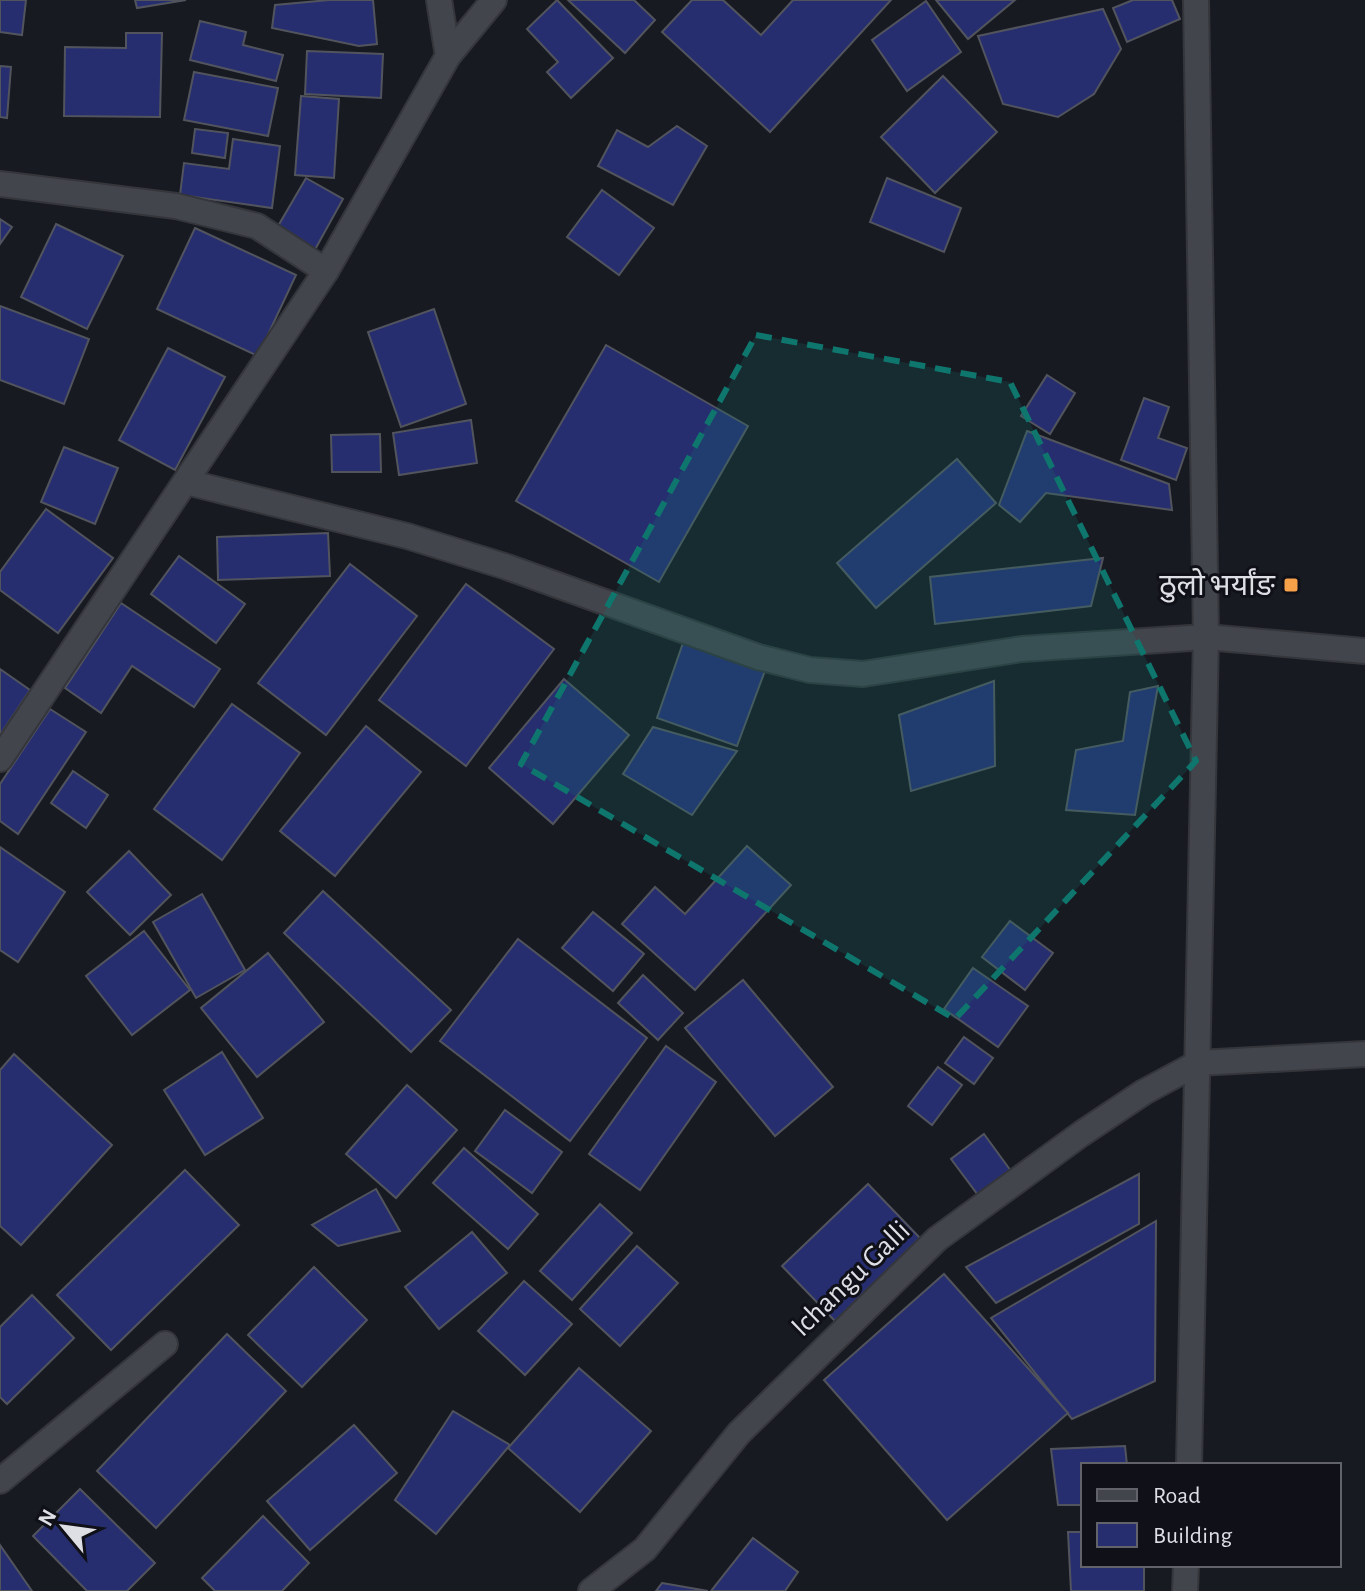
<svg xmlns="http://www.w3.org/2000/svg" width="1365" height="1591" font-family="'Alegreya Sans','Noto Sans Devanagari',sans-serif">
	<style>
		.building { fill: #262e70; stroke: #52545d; stroke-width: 2 }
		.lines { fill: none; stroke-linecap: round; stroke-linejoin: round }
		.minor-casing { stroke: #34363b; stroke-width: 28 }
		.minor { stroke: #43454d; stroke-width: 24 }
		.marked { fill: #0f766e; fill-opacity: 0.2; stroke: #0f766e; stroke-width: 6; stroke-dasharray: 16 10; stroke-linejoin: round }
		.poi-dot { fill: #f7a149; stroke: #101118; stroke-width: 3 }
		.labels { text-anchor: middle; stroke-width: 6; stroke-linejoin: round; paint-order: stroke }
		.poi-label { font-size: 30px; fill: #dedfe5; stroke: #101118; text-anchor: end }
		.street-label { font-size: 30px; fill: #dedfe5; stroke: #101118 }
	</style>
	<rect width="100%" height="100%" fill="#181a22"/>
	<g class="building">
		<path d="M0,0H26L22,35L0,32Z"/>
		<path d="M135,0H186L137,8Z"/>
		<path d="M329,0H373L377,44L359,46L272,28L275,5Z"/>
		<path d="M557,0L613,58L571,98L547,72L558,62L527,29Z"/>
		<path d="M568,0H634L655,20L625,53Z"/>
		<path d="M692,0H723L761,35L793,0H891L770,132L662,32Z"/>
		<path d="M936,0H1015L968,39Z"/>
		<path d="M1133,0H1172L1180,19L1127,42L1113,8Z"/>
		<path d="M926,1L961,52L907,91L872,40Z"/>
		<path d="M1103,9L1121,49L1094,94L1058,117L1003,104L978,36Z"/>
		<path d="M200,21L246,32L243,45L283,55L276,81L190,60Z"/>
		<path d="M126,33H162L160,117L64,116L65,47L126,48Z"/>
		<path d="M307,51L383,54L381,98L305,94Z"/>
		<path d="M0,66L11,67L7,118L0,117Z"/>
		<path d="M194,72L278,88L268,136L184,120Z"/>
		<path d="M943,76L997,132L935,193L881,137Z"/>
		<path d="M301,96L339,99L334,178L295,175Z"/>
		<path d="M677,126L707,146L673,205L598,166L617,130L648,147Z"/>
		<path d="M195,129L228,133L225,158L192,153Z"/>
		<path d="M233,139L280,146L272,208L180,195L184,163L229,169Z"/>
		<path d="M306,178L343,199L312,255L274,233Z"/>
		<path d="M887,178L961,208L944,252L870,222Z"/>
		<path d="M602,190L654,228L619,275L567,237Z"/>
		<path d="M0,219L12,227L0,244Z"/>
		<path d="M56,224L123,256L87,329L21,297Z"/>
		<path d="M195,228L296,275L258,356L157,309Z"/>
		<path d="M0,306L89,339L64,404L0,380Z"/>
		<path d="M434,309L466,404L401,427L368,332Z"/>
		<path d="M606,345L748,426L659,582L516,501Z"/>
		<path d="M168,348L225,377L175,470L119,440Z"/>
		<path d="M1047,375L1075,393L1050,434L1021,416Z"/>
		<path d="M1144,398L1169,407L1158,438L1187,448L1176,480L1121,460Z"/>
		<path d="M471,420L477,463L399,475L393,433Z"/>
		<path d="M1027,431L1169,484L1172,510L1046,493L1020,522L999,505Z"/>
		<path d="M380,434L381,472H332L331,435Z"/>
		<path d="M64,447L118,468L95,524L41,502Z"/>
		<path d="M957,459L996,503L876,608L837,563Z"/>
		<path d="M46,509L113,558L58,633L0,590V572Z"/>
		<path d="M328,533L330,576L218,580L217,537Z"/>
		<path d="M179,556L245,604L216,643L151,594Z"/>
		<path d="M1103,558L1091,606L935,624L930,577Z"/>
		<path d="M350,564L417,616L326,735L258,683Z"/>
		<path d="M466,584L554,649L466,766L379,700Z"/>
		<path d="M121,603L220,669L194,707L132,666L101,713L65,688Z"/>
		<path d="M684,640L766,668L737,746L657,718Z"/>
		<path d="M0,669L30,690L0,735Z"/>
		<path d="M564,679L629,735L553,824L489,768Z"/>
		<path d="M994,681L995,766L911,791L899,715Z"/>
		<path d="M1158,686L1135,815L1066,810L1076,750L1123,741L1130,692Z"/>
		<path d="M232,704L300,753L222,860L154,809Z"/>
		<path d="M50,709L86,732L18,834L0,821V784Z"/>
		<path d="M366,726L421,772L335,876L280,831Z"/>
		<path d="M653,727L737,751L692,815L623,774Z"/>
		<path d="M73,771L108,795L86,828L51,803Z"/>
		<path d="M747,846L791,885L695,990L622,924L655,887L685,914Z"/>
		<path d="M0,847L65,892L18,962L0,950Z"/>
		<path d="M129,851L171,895L130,935L87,892Z"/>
		<path d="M323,891L451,1010L411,1052L284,933Z"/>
		<path d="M202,894L245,970L196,998L153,922Z"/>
		<path d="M593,912L644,954L613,991L562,948Z"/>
		<path d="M1010,921L1053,953L1025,990L982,957Z"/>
		<path d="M144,931L190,990L132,1035L86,976Z"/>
		<path d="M518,939L647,1038L570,1141L440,1041Z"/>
		<path d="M268,953L324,1022L257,1077L201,1008Z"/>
		<path d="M973,968L1028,1006L998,1047L944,1009Z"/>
		<path d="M643,975L683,1013L658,1040L618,1003Z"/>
		<path d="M743,980L833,1087L775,1136L685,1028Z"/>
		<path d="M964,1037L993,1058L974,1084L945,1063Z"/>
		<path d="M666,1046L716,1082L640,1190L589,1154Z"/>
		<path d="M222,1052L263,1118L205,1155L164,1090Z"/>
		<path d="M14,1054L112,1145L21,1245L0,1226V1070Z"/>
		<path d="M938,1067L962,1085L932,1125L908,1106Z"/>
		<path d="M407,1085L457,1130L396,1198L346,1154Z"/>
		<path d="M505,1110L562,1152L532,1193L475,1151Z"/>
		<path d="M984,1134L1011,1171L978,1195L951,1159Z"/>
		<path d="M464,1148L538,1214L508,1249L433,1183Z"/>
		<path d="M185,1170L239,1225L111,1350L57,1295Z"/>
		<path d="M1139,1174V1224L996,1303L966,1267Z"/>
		<path d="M868,1184L920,1238L835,1321L782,1266Z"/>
		<path d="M376,1189L400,1231L338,1246L312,1225Z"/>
		<path d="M600,1204L632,1233L572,1300L540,1271Z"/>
		<path d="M1156,1221L1155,1381L1072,1419L991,1318Z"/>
		<path d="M472,1232L507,1273L439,1329L405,1287Z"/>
		<path d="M637,1246L678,1283L620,1346L580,1309Z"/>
		<path d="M314,1267L367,1320L302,1387L248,1335Z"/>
		<path d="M944,1274L1068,1413L947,1520L824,1380Z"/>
		<path d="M524,1281L572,1324L525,1375L478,1331Z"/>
		<path d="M32,1295L74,1338L7,1404L0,1397V1327Z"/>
		<path d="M227,1334L286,1391L156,1528L97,1471Z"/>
		<path d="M579,1368L651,1431L580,1512L508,1448Z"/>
		<path d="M453,1411L510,1445L436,1534L395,1500Z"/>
		<path d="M354,1425L397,1473L310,1550L267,1501Z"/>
		<path d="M1125,1446L1127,1465H1083V1505H1058L1051,1449Z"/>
		<path d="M80,1489L155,1563L127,1591H87L33,1536Z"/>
		<path d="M263,1516L309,1563L282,1591H215L202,1578Z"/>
		<path d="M1068,1532H1083V1565H1144V1591H1071Z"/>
		<path d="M753,1538L798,1572L785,1591H711Z"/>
		<path d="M0,1545L32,1591H0Z"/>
		<path d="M662,1583L708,1591H656Z"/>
	</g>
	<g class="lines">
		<g class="minor-casing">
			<g id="minor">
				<path d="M439,0L448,56"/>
				<path d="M0,184L176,206L257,226L326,271"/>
				<path d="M186,482L407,536L507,567L758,657L810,670L863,674L1022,649L1206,637L1365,651"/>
				<path d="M0,759L326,271L448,56L494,0"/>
				<path d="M1189,1465L1206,637L1196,0"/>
				<path d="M0,1481L165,1344"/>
				<path d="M591,1591L645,1549L739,1433L937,1239L1081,1134L1144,1092L1198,1063L1365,1054"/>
				<path d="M1185,1591L1186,1565"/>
			</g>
		</g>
		<use href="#minor" class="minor"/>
	</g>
	<path class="marked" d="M756,335L1010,382L1196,761L955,1019L521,764Z"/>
	<rect class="poi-dot" x="1283" y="577" width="16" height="16" rx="4"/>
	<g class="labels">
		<g class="poi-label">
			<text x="1275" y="595">ठुलो भर्यांङ</text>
		</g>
		<g class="street-label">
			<text transform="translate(850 1278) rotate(-44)" y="10">Ichangu Galli</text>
		</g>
	</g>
	<rect x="1081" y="1463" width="260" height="104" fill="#101118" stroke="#62636a" stroke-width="2"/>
	<rect x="1097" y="1489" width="40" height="12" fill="#43454d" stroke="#62636a" stroke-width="2"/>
	<text x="1153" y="1503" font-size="24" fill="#dedfe5">Road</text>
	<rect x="1097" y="1523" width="40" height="24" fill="#262e70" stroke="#62636a" stroke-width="2"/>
	<text x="1153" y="1543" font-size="24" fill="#dedfe5">Building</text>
	<g transform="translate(64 1527) rotate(299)" stroke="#101118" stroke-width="6" paint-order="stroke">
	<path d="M0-6L14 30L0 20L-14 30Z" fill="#dedfe5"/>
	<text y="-12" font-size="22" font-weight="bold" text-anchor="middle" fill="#dedfe5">N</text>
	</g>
</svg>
